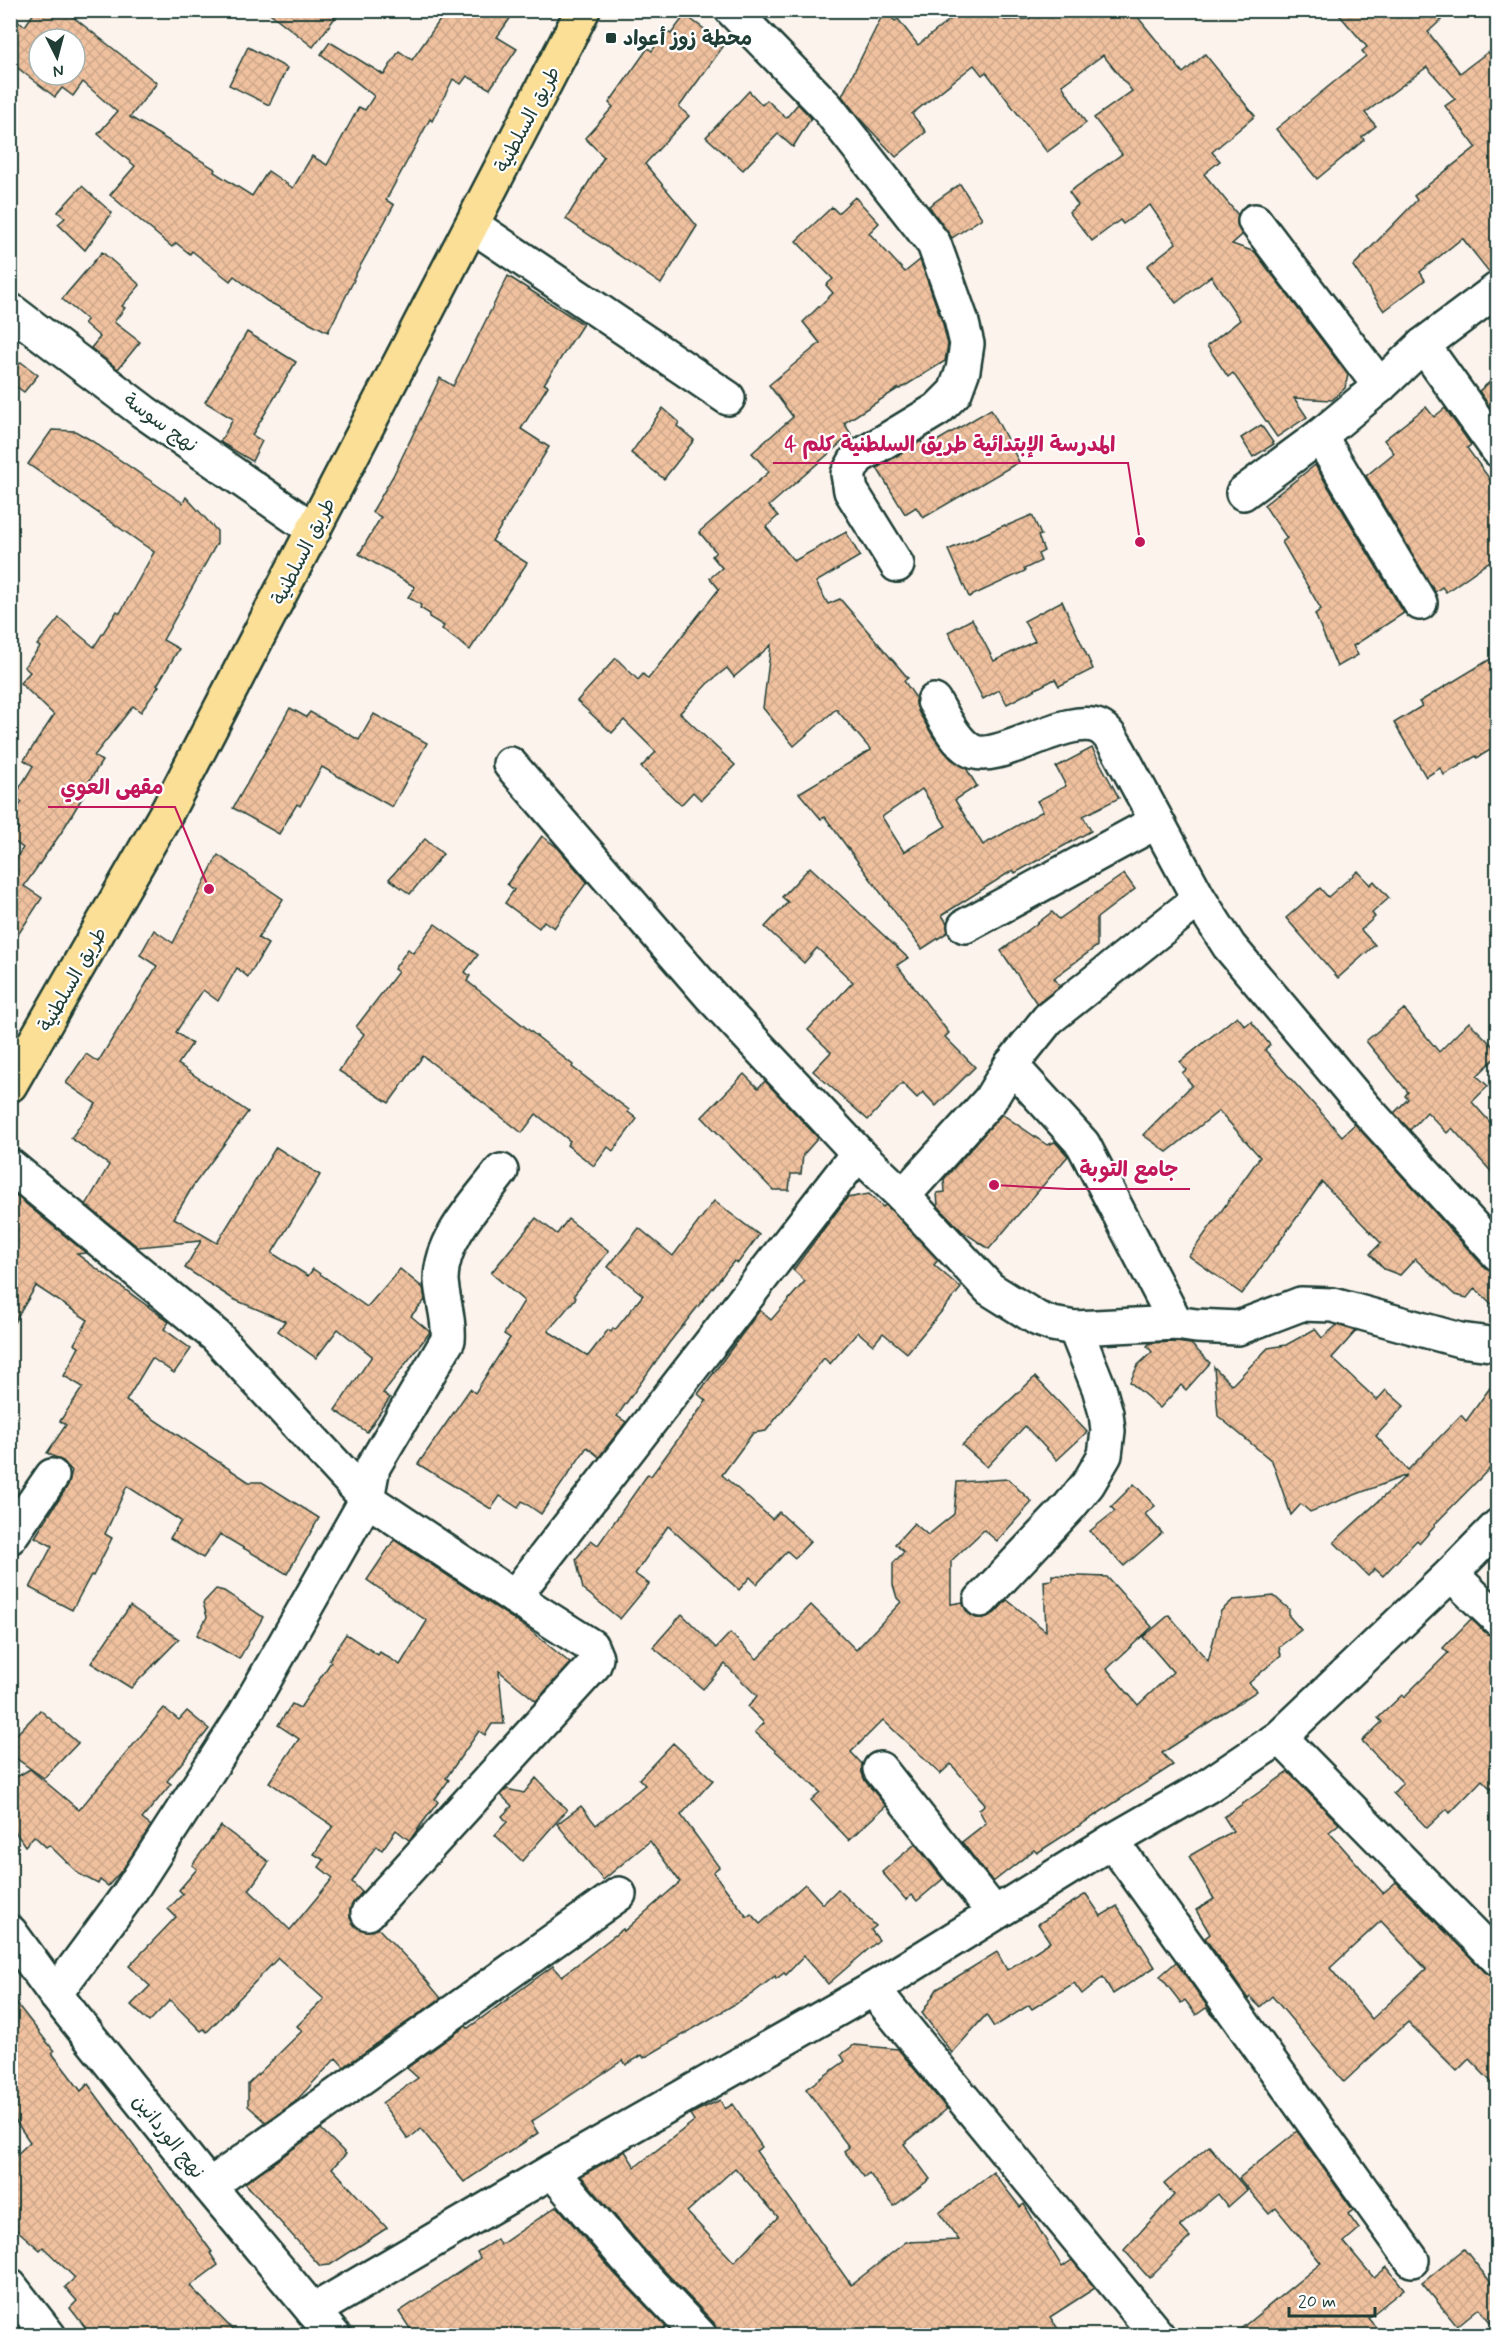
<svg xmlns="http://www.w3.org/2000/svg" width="1508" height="2346" font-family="Mynerve,'Playpen Sans Arabic',sans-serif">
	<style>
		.building { fill: url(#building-cross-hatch); stroke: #1f3d34; stroke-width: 1.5; fill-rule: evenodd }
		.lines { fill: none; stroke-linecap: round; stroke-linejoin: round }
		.minor-casing { stroke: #1f3d34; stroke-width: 38 }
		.major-casing { stroke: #1f3d34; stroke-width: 38 }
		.minor { stroke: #fff; stroke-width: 33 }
		.major { stroke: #fbdf96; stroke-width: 33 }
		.poi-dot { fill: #1f3d34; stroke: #fff; stroke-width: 2 }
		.labels { text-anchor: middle; stroke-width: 4.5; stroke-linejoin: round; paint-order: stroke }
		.poi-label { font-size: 20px; font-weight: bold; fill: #1f3d34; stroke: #fff; text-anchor: start }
		.street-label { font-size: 20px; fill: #1f3d34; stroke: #fff }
		.leader { fill: none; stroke: #c2185b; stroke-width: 2 }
		.callout-dot { fill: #c2185b; stroke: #fff; stroke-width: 2 }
		.callout-label { font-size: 21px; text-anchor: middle; font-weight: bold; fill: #c2185b; stroke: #fff; stroke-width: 4.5; stroke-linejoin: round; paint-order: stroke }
	</style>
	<defs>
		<pattern id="building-cross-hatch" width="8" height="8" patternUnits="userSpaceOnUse" patternTransform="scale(1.5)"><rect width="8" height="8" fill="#f0c19f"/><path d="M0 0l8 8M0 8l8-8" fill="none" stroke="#cda78a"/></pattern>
	</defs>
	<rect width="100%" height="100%" fill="#fcf3ec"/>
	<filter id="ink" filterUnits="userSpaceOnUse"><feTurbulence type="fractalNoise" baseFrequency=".0167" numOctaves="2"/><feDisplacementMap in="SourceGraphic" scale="12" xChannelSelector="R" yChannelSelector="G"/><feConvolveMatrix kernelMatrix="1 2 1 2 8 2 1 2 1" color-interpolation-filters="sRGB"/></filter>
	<g filter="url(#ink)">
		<g class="building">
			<path d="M36,10H64L157,83L130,117L215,169L214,172L252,196L268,171L293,188L312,156L327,165L359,107L365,110L374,96L321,54L330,42L384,75L399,51L412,60L447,10H516L497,37L517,49L490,89L467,76L461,84L453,79L432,121L430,119L386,200L394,205L353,279L354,280L328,332L267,301L234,276L230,281L192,251L190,254L176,243L172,247L110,195L135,166L98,134L117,112L83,82L73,96L62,88L55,97L10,62V17L25,26ZM39,39H75V75H39Z"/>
			<path d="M266,10H341L313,47Z"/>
			<path d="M885,10L895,21L898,19L918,45L962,10H984L1005,20L1029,19L1039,10H1132L1183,73L1205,54L1255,116L1212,152L1220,161L1204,174L1238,215L1237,224L1242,235L1232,244L1255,252L1348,375L1345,388L1332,400L1294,398L1307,417L1277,437L1233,373L1228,377L1207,346L1240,320L1211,276L1176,303L1147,266L1176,243L1150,205L1123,224L1120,220L1092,241L1069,212L1078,205L1069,192L1122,154L1094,118L1132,91L1103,55L1062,85L1086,123L1047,152L986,72L982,75L974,65L912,114L926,132L896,157L860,119L842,96Z"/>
			<path d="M1335,10H1452L1428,32L1460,73L1488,52L1497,64V271L1490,273L1463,239L1460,240L1420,272L1425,280L1384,311L1353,266L1417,200L1414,196L1476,147L1445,106L1455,99L1427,67L1365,113L1376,126L1362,137L1364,140L1317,179L1276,129L1366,56L1362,51L1367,47Z"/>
			<path d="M685,15L725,44L679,107L689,116L645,164L697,226L661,284L566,219L604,157L585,138L613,107L609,103L648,48L652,51L666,31L671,34Z"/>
			<path d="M248,47L287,68L269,105L229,85Z"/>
			<path d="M749,91L762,105L767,100L786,118L798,104L811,118L793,147L778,134L743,170L706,137Z"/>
			<path d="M960,184L982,218L952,238L929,206Z"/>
			<path d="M82,186L112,213L85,250L58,224L65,218L58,212Z"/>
			<path d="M855,197L879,223L869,233L905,272L920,260L943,324L948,345L945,361L900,389L899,388L844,423L851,434L769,506L778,516L766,527L794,561L846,532L860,556L816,582L828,604L840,599L908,678L904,681L916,698L918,711L934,738L951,759L966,768L977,786L955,800L983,845L1043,811L1037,801L1066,786L1056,767L1092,748L1119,798L1083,816L1091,831L1015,873L1013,870L942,915L947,923L948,932L922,949L825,817L821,819L799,793L871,750L836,709L794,746L763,708L771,645L734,677L727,668L707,684L680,713L735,765L701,800L693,792L681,805L641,767L656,752L624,720L612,733L577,701L616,658L638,680L643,674L648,679L719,589L710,578L722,568L712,556L716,552L699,532L769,472L752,453L793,417L769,385L820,343L803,322L833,293L826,285L833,279L796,241L832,207L838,213ZM922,789L946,826L904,852L882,817Z"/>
			<path d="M102,252L140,285L122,306L125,308L114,322L140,342L118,369L91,348L100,337L84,323L87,320L62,299Z"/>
			<path d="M508,276L583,324L544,384L548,386L521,429L549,447L492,541L527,563L470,650L442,629L444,626L429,617L430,614L420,608L421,605L408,597L415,587L359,554L381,517L372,512L393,476L440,378L453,386Z"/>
			<path d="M247,332L296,362L252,435L262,441L252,461L220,442L233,419L205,402Z"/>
			<path d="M21,362L38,375L24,392L10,382V374Z"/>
			<path d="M1497,376V417L1479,391Z"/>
			<path d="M1426,407L1434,417L1445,408L1471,445L1467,448L1497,489V556L1446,592L1442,587L1435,592L1366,476L1394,453L1384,440Z"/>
			<path d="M663,408L679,422L677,426L694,440L664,479L631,453Z"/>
			<path d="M991,409L1019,462L923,518L916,507L905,514L877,468L921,441L925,448Z"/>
			<path d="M1261,425L1274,444L1253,457L1241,438Z"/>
			<path d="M52,430L75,431L89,439L183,503L186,497L217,531V543L163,640L179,649L157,685L159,686L141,712L133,706L94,756L102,761L83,791L85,793L61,833L24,886L42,898L10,947V866L23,848L11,839L19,828L10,822V818L22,802L14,797L33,766L24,760L54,715L20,683L30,672L24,667L40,647L37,645L59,618L94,647L117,611L120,613L154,552L28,464Z"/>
			<path d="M1315,465L1404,613L1353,646L1358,655L1337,667L1315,614L1321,609L1282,542L1287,538L1264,505Z"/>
			<path d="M1032,515L1041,535L1038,536L1044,551L1038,554L1041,561L1024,569L1025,571L969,597L948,550L1005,525L1006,526Z"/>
			<path d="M1062,601L1093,669L1059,686L1055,679L1007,704L999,690L983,699L948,632L972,619L994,661L1035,641L1024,621Z"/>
			<path d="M1497,655V746L1477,758L1476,756L1444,775L1440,768L1426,777L1394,723L1422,706L1419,702Z"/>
			<path d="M290,708L306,717L310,712L359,740L374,714L427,743L392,807L322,767L300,806L297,804L279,834L233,808Z"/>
			<path d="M542,836L558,848L587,882L554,928L544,921L539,928L505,903L514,890L507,884Z"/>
			<path d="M425,839L443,854L410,894L389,879Z"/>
			<path d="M218,855L283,899L258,938L268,944L248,977L237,968L218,1001L203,990L176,1032L192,1044L178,1064L248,1112L193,1186L174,1218L217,1243L276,1147L320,1175L272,1253L308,1276L313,1269L367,1307L400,1269L423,1288L425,1300L411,1316L430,1332L383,1393L390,1398L367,1432L335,1410L372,1356L338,1329L316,1358L278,1331L285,1321L233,1299L185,1268L201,1241L138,1247L86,1205L109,1165L71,1138L96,1104L66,1083L86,1054L98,1062L157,966L140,955L154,930L173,943Z"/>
			<path d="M810,867L908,958L897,965L949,1033L945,1037L975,1067L936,1106L923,1092L917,1098L902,1083L868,1120L813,1071L831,1052L808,1030L853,982L817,948L804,963L765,927L788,902L782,897Z"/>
			<path d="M1358,871L1370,885L1374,881L1389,898L1372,913L1375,917L1361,930L1375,945L1338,978L1286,918L1320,888L1328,897Z"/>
			<path d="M1124,874L1135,889L1097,918V946L1054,978L1060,986L1037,1004L1001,951L1052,912L1059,919Z"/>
			<path d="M435,924L478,955L465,972L470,976L467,981L573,1065L572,1067L629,1110L628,1112L637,1119L613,1151L608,1147L594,1166L567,1145L570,1141L536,1114L522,1133L423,1056L389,1103L339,1071L364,1034L356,1027L398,972L394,969L408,949L413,953Z"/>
			<path d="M1404,1009L1439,1052L1469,1022L1497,1050V1056L1477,1076L1488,1086L1472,1102L1497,1130V1178L1452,1128L1447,1133L1427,1112L1410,1130L1394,1113L1408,1099L1405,1096L1408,1092L1366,1041Z"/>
			<path d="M1237,1016L1245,1026L1251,1021L1270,1045L1265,1050L1342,1136L1355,1124L1484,1267L1497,1273V1309L1475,1288L1467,1298L1455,1295L1415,1259L1400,1275L1384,1269L1370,1254L1381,1243L1322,1182L1242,1294L1189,1256L1260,1157L1219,1111L1167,1152L1143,1135L1192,1085L1182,1073L1186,1070L1180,1062Z"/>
			<path d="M744,1074L758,1088L765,1081L818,1138L803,1155L801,1174H791L789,1190H773L702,1117Z"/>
			<path d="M1002,1114L1047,1145L1055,1142L1068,1156L989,1249L962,1231L938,1206L937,1193L945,1192L944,1179Z"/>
			<path d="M10,1191L86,1253L77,1254L169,1322L164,1329L191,1349L174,1373L152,1358L126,1401L249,1482H262L319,1518L287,1574L220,1534L203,1558L170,1538L181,1521L127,1486L105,1534L112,1538L93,1576L91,1575L72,1610L30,1588L52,1546L35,1537L67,1487L72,1471L63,1461L47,1453L66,1425L60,1421L83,1387L64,1376L79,1347L74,1344L88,1320L36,1286L10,1329Z"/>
			<path d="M869,1194L883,1207L885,1205L890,1209L938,1260L934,1265L961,1288L907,1353L883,1333L873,1345L858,1332L830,1364L824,1358L766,1431L753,1433L722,1475L772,1519L779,1512L811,1541L795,1558L787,1551L757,1584L750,1577L739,1590L668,1526L635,1574L649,1584L620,1619L583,1589L576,1559L591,1540L598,1545L648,1474L651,1476L706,1401L698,1394L760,1310L771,1320L805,1281L793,1270L847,1198Z"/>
			<path d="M714,1201L759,1235L738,1263L734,1261L669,1343L617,1416L626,1422L599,1457L587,1447L541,1514L522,1501L518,1508L500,1496L491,1509L418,1464L470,1389L475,1393L510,1338L504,1334L524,1301L491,1273L536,1218L557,1234L568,1219L609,1251L574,1295L576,1298L548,1331L588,1356L608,1330L611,1332L613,1328L615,1330L643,1295L608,1267L639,1228L673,1256Z"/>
			<path d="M1337,1325L1356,1331L1332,1358L1377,1400L1386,1390L1404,1406L1376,1436L1408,1470L1461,1415L1466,1421L1497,1378V1461L1434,1525L1435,1526L1420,1543L1417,1540L1383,1576L1375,1569L1368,1576L1334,1542L1407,1475L1310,1512L1301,1504L1291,1515L1272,1461L1218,1416L1214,1367L1232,1385L1268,1348L1286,1345L1315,1329L1322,1338Z"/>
			<path d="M1175,1342L1191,1344L1210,1363L1186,1390L1181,1385L1160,1408L1130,1382L1138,1365L1152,1352L1147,1346L1150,1343Z"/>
			<path d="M1035,1377L1087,1432L1057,1460L1025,1426L987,1467L962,1445Z"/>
			<path d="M1008,1479L1032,1502L997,1541L984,1530L951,1561V1604L963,1602L969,1614L976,1618H986L995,1613L1007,1600L1046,1631L1044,1581L1052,1580V1575L1107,1577L1152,1627L1107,1669L1138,1705L1173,1672L1143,1637L1169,1615L1208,1661L1221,1611L1233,1600L1274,1596L1289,1609V1616L1301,1630L1279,1647L1281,1655L1249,1683L1257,1691L1162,1753L1173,1765L1037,1853L1034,1850L993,1882L962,1842L986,1823L979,1810L985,1804L951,1764L940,1774L883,1720L851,1752L862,1764V1772L865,1781L886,1806L849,1840L811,1800L820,1792L755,1732L764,1723L748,1707L757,1696L725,1664L703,1689L653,1647L682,1614L716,1648L730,1633L757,1659L811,1605L856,1650L901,1602L897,1598L893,1585V1563L904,1552L895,1544L914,1523L928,1535L954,1514L957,1482Z"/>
			<path d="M1134,1484L1155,1506L1145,1514L1162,1533L1124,1566L1090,1531L1115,1511L1111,1507Z"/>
			<path d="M394,1540L531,1631L570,1663L536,1701L499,1671L504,1724H492L485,1735L479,1731L446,1778L449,1780L435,1799L438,1802L412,1837L409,1840L396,1830L382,1850L376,1846L352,1882L362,1892L350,1910V1918L355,1926L365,1931L378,1928L415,1967L441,1998L344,2067L336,2058L295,2102L266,2122L248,2106V2084L302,2031L297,2026L324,1999L278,1958L207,2032L204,2029L201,2031L170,2000L149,2022L131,2005L150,1986L129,1966L176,1917L168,1909L183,1894L179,1890L197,1869L192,1865L221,1826L269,1862L249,1890L290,1930L333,1878L319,1867L324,1860L314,1854L333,1826L269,1782L299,1739L278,1725L292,1704L300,1708L331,1662L329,1660L346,1634L378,1655L380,1652L400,1665L427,1621L367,1580Z"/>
			<path d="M216,1589L224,1591L263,1617L239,1659L197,1635L207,1617L203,1603Z"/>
			<path d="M130,1606L179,1639L131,1688L91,1663Z"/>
			<path d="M1471,1619L1486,1633L1497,1637V1795L1482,1780L1450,1813L1447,1809L1427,1828L1393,1793L1403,1783L1362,1741L1382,1722L1378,1718L1402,1695L1404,1697L1448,1653L1443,1648Z"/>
			<path d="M164,1708L179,1720L187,1711L209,1729L167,1781L171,1784L142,1819L151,1826L123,1869L108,1886L100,1880L98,1884L79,1874L49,1845L46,1847L34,1836L25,1846L10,1824V1781L30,1769L79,1810Z"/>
			<path d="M40,1710L78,1743L44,1778L10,1754V1741Z"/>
			<path d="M673,1743L713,1780L681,1815L719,1867L713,1872L747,1917L751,1914L760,1924L805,1884L823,1904L838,1889L876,1926L871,1930L879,1940L828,1984L804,1956L786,1975L784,1973L776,1979L775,1976L752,1994L644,2058L642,2055L626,2065L623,2060L531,2122L538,2133L464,2182L421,2129L408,2139L382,2103L418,2078L407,2068L466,2026L468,2028L553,1966L562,1976L623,1929L624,1931L680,1882L650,1841L603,1880L557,1824L581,1806L596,1825L645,1785L639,1779Z"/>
			<path d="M1288,1772L1339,1824L1329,1832L1383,1893L1396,1882L1485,1972L1497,1977V2088L1469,2059L1457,2071L1408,2022L1344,2082L1272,1996L1260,2007L1250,1997L1248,1999L1205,1938L1210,1934L1196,1910L1214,1899L1189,1856L1233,1831L1224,1817ZM1381,1921L1426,1969L1372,2019L1330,1968Z"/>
			<path d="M536,1778L567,1810L522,1861L495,1835L507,1822L502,1816L512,1806L501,1795L507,1789L524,1793Z"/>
			<path d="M915,1844L943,1879L917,1901L912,1895L906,1900L882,1872Z"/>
			<path d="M1086,1894L1101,1916L1117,1906L1155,1967L1113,1994L1103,1977L1082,1994L1074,1983L1032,2009L1029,2005L994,2027L986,2015L952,2053L922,2013L937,1989L997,1952L1007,1970L1050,1942L1038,1924Z"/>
			<path d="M1176,1962L1217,2020L1206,2008L1196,2015L1185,2000L1181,2003L1160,1976Z"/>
			<path d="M10,1995L54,2051L52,2053L81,2091L88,2084L212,2252L210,2253L218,2265L190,2286L239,2336H92L70,2308L77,2301L65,2287L75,2278L43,2247L40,2250L10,2224V2161L30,2142L10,2113Z"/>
			<path d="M854,2045L898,2049L947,2109L904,2144L930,2179L894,2206L869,2173L864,2177L844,2151L849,2147L806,2089L845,2061L841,2055Z"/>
			<path d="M720,2100L725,2109L733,2104L762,2147L756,2151L851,2285L906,2242L959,2240L939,2213L993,2172L1020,2207L1024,2204L1062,2267L1072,2260L1095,2288L1050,2317L1063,2336H718L714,2323L642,2247L581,2176L625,2151L635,2167L694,2121L690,2114ZM735,2168L778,2217L734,2262L687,2212Z"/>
			<path d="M321,2129L346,2154L332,2168L387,2228L330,2265L320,2266L245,2183Z"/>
			<path d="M1297,2131L1353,2210L1348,2214L1359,2229L1344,2242L1374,2278L1387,2267L1404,2289L1368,2318L1383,2336H1232L1321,2263L1276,2208L1269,2214L1239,2178Z"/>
			<path d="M1209,2146L1247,2190L1228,2207L1218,2194L1180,2226L1190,2237L1149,2278L1124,2250L1174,2195L1164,2184Z"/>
			<path d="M557,2206L614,2273L666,2327L654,2336H415L399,2312L480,2258L477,2252L497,2239L500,2245Z"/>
			<path d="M1464,2249L1497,2290V2331L1479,2308L1457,2326L1422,2283Z"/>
		</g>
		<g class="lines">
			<g class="minor-casing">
				<g id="minor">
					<path d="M732,10L826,106L934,244L961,319L967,344L963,370L955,392L938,409L857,458L848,474L851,491L897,565"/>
					<path d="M1255,221L1380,386"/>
					<path d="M472,225L728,398"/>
					<path d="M10,310L144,412L314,530"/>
					<path d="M1423,345L1498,450"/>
					<path d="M1320,436L1420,603"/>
					<path d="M1243,493L1320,436L1380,386L1423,345L1498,289"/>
					<path d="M934,701C944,717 954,740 970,750C996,766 1067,712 1099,727C1108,731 1114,743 1119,751L1199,899L1229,946L1365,1108L1498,1254"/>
					<path d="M510,764L710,995L858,1153"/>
					<path d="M965,926L1156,822"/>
					<path d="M1011,1065L1083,1144L1176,1323"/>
					<path d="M10,1166L216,1336L367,1499"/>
					<path d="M903,1196L990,1100L1011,1065L1048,1019L1199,899"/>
					<path d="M367,1499L373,1467L448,1340C450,1319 442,1300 441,1280C441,1238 478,1202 501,1171"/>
					<path d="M10,1537L52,1476"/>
					<path d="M1451,1574L1498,1619"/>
					<path d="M981,1600L1069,1507L1088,1484L1105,1455L1108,1431L1106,1413L1099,1388L1075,1328"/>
					<path d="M1280,1737L1498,1959"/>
					<path d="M880,1769L994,1913"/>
					<path d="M1112,1841L1412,2260"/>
					<path d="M368,1913L594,1665L596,1658L591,1646L514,1597"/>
					<path d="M10,1932L55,1994L209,2186L334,2336"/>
					<path d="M873,1989L1158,2336"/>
					<path d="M55,1994L128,1895L245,1714L367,1499L514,1597L858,1153L903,1196L990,1289L1038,1319L1052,1324L1075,1328L1176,1323L1196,1326L1238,1328L1301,1304L1333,1305L1460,1340L1498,1345"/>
					<path d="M552,2171L628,2260L700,2336"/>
					<path d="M209,2186L619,1894"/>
					<path d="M10,2286L49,2336"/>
					<path d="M313,2311L552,2171L873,1989L1112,1841L1206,1787L1280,1737L1451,1574L1498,1526"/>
				</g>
			</g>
			<g class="major-casing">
				<path id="major" d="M10,1085L168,810L583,10"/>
			</g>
			<use href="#minor" class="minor"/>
			<use href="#major" class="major"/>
		</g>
	</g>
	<rect class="poi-dot" x="605" y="32" width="12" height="12" rx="3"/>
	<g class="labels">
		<g class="poi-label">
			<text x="623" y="45">محطة زوز أعواد</text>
		</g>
		<g class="street-label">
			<text transform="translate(527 119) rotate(-62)" y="7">طريق السلطنية</text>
			<text transform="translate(161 422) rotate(36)" y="7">نهج سوسة</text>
			<text transform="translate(303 551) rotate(-63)" y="7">طريق السلطنية</text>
			<text transform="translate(72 979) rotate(-60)" y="7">طريق السلطنية</text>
			<text transform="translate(169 2136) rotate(51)" y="7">نهج الوردانين</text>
		</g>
	</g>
	<path class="leader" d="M1140 542L1128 463H773M209 889L175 807H48M994 1185L1067 1189H1190"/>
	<g class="callout-dot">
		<circle cx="1140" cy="542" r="6"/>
		<circle cx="209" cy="889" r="6"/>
		<circle cx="994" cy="1185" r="6"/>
	</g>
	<g class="callout-label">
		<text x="950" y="451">المدرسة الإبتدائية طريق السلطنية كلم 4</text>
		<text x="112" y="794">مقهى العوي</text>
		<text x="1129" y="1176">جامع التوبة</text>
	</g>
	<rect width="1508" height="2346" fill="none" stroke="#fff" stroke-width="36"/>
	<rect x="18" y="18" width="1472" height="2310" fill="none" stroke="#1f3d34" stroke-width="2" filter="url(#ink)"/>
	<g transform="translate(57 57) rotate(174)"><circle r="28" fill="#ffffff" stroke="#a5b1ae" stroke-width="1.5"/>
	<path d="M0-4.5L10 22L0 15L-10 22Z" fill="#1f3d34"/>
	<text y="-9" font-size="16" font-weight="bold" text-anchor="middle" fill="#1f3d34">N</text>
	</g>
	<path d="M1289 2307v9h86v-9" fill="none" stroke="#1f3d34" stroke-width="3"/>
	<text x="1298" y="2307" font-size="18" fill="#1f3d34" stroke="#ffffff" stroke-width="4.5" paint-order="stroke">20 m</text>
</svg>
